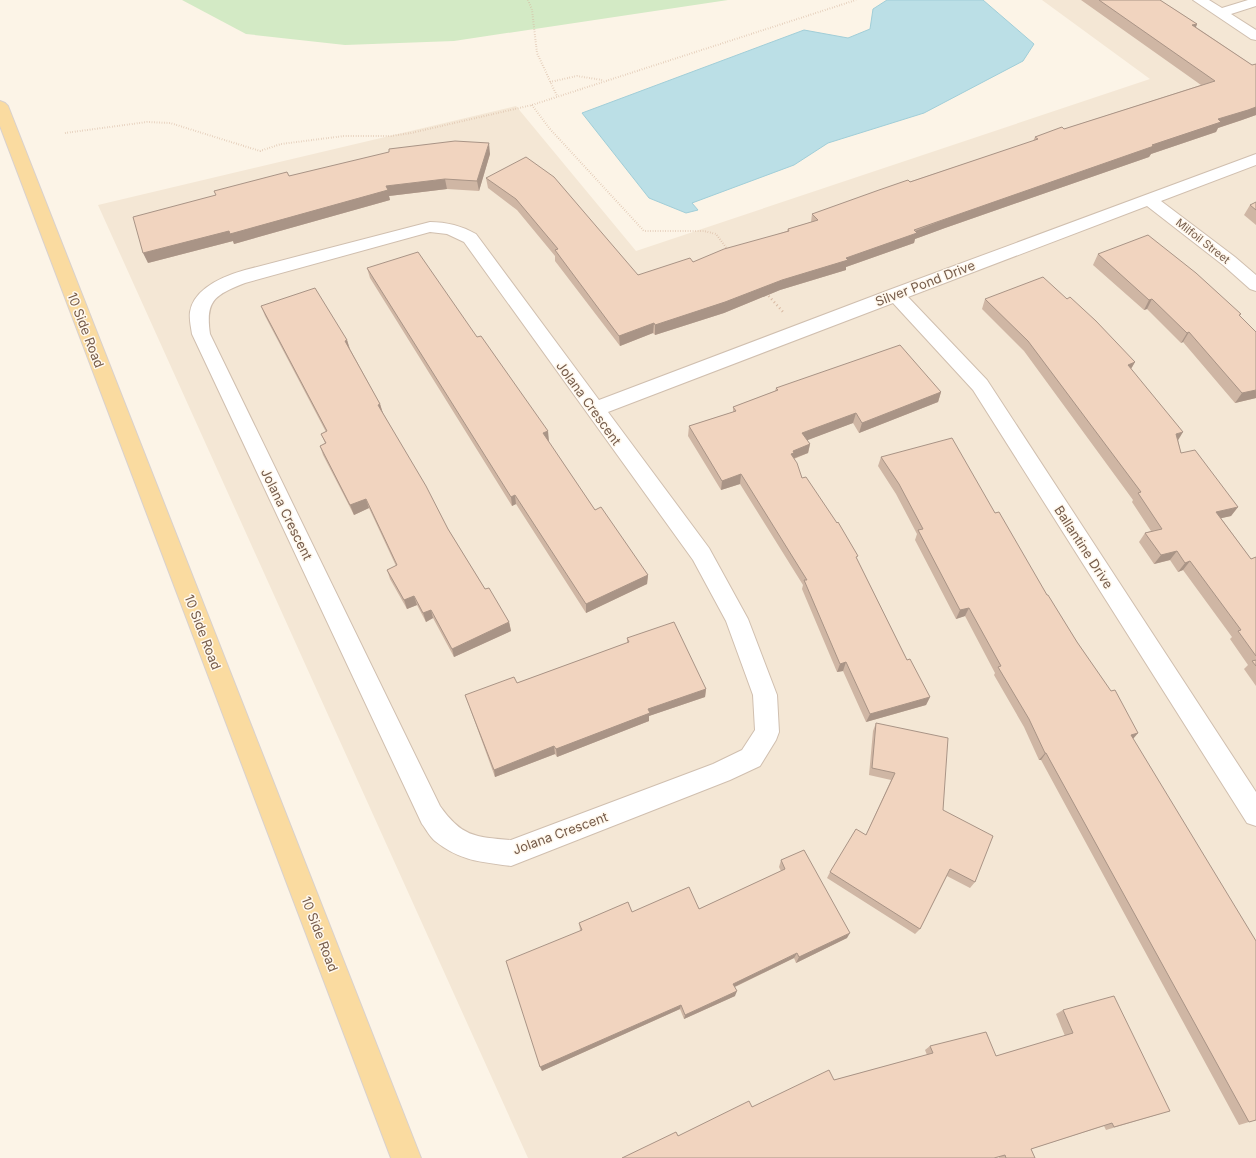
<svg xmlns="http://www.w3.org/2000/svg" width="1256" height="1158" font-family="Inter,sans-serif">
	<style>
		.residential { fill: #f4e7d5 }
		.green { fill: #d3eac5 }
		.water { fill: #bbdfe6; stroke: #a1ced8 }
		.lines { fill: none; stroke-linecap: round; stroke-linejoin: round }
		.minor-casing { stroke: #d0bfaf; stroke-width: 2 }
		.major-casing { stroke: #d9d1cd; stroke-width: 2 }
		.path-far1 { stroke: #d7b8a1; stroke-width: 2; stroke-dasharray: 0.5 2; stroke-linecap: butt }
		.path { stroke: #d7b8a1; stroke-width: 2.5; stroke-dasharray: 1 3; stroke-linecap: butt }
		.minor { fill: #fff; fill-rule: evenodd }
		.major { fill: #fadba0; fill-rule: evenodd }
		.wall { fill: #cfb6a4 }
		.shaded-wall { fill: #a99486 }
		.building { fill: #f1d4bf; stroke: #a99486 }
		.labels { text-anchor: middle; stroke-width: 3; stroke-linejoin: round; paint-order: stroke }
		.far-street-label { font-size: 11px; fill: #765c4b; stroke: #fff8ed }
		.street-label { font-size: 13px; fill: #765c4b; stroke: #fff8ed }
	</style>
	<rect width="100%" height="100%" fill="#fcf4e7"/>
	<path class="residential" d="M1042,0H1256V1158H528L98,205L516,106L636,251L1150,79Z"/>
	<path class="green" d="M182,0H728L454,41L345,45L246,34Z"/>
	<path class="water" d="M887,0H983L1034,44L1023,61L924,113L828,143L794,165L692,203L698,210L686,213L649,198L582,113L804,30L848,38L870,29L873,9Z"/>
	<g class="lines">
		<g class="minor-casing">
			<g id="minor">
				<path d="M1193,0H1209L1222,8L1248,0H1256V6L1231,14L1256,30V40L1251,39Z"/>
				<path d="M1256,154V165L1161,201L1235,257L1256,275V291L1250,289L1223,265L1147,206L908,297L987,380L1256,792V826L1247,823L973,390L893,303L608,412L709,548L748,619L777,695L779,732L776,740L760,766L730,780L511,866C481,862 460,861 435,841C430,837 426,829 422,824L192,334C191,327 189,319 190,312C194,288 224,276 245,270L430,222C447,222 462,226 476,234L599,400L889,290ZM430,232L447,234L464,242L693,560L726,621L753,695L755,730L742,750L713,764L511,840C475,837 462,837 440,806L210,334C205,300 215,295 245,283Z"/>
			</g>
		</g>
		<g class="major-casing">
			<path id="major" d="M0,101L5,103L8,106L421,1158H391L0,126Z"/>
		</g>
		<g class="path-far1">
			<path d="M528,0L532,10L537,53L557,96"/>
			<path d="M550,82L577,76L602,80"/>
			<path d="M532,105L550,129L644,231H704L716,234L728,250"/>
			<path d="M65,133L147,122L170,123L260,151L281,144L344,136H391L411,133L532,105L856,0"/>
		</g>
		<path class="path" d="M766,293L784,313"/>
		<use href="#minor" class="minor"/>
		<use href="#major" class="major"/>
	</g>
	<g class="wall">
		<path d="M1081,0H1160L1197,24L1196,27L1252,65L1256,64V115L1242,120L1218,128L1216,132L1151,154L1149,157L945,228L915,239L914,243L846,267V270L780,290L724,313L655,335L653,333L620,346L555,261V256L517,210L488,188L486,178L638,275L693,262L787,231L788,229L811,222L812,214L1033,141L1035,137L1064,129L1201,85Z"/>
		<path d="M490,154L479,191L447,189L389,196L390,200L234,244L233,241L148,263L289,176Z"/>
		<path d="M1256,202V225L1244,215L1250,205Z"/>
		<path d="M1098,254L1240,316L1256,398L1235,403L1183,342L1181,343L1147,309L1144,310L1093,265Z"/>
		<path d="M367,268L477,337L549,441H548L595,510L648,575L647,584L586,613L516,504L512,506L370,278Z"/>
		<path d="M985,299L1135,362L1131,369L1178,440L1181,453L1238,507L1231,516L1221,518L1251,559L1256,557V686L1244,669L1248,665L1230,639L1232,637L1183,570L1178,572L1170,560L1154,564L1139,542L1145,533L1151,531L1132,502L1133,500L1024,351L982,309Z"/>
		<path d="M261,306L347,340L350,349L380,404L383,413L448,529L485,589L509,622L511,631L454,657L433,618L426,622L417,605L407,609L390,579L387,570L396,566L369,508L354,515L323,455L320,446L325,443L321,434L326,432L265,316Z"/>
		<path d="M776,388L941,392L938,402L859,433L853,423L807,440L810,444L808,453L794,459L802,478L857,559L907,660L930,697L926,705L866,722L843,671L837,672L802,589L803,585L740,484L721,490L688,436L689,426L733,412V407L775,391Z"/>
		<path d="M881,457L995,513L1077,642L1138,733L1133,739L1249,1122L1239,1125L1041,760H1039L1024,727L994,675L995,673L965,616L956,619L915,540L917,534L896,494L878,466Z"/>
		<path d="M627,638L706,689L705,697L649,716V721L557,757L555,754L495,777L468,703L465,695L517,683L627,643Z"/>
		<path d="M876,723L943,810L975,882L970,888L947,876L920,929L915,934L827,878L830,872L866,835L891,780L869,775L873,731Z"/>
		<path d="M781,860L847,938L796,963L794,958L735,987V996L684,1019L680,1009L542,1071L580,930L579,923L632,912L699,909L781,871L779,867Z"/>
		<path d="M1063,1010L1160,1114L1106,1130L1104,1126L1031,1149L1035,1158H999V1157L996,1158H622L752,1107L834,1080L927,1055L925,1050L930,1046L996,1056L1065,1036L1056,1014Z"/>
	</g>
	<g class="shaded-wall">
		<path d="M1197,24L1193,34L1192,25Z"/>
		<path d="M1256,107V115L1242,120L1218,128L1216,132L1151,154L1149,157L945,228L915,239L914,243L846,267V270L780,290L724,313L655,335V325L782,280L846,258L948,218L1152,145L1218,119Z"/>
		<path d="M489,143L490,154L479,191L477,181Z"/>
		<path d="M445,179L447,189L389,196L390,200L234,244L233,241L148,263L143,253L386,186Z"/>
		<path d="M1152,299L1147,309L1144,310L1149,300Z"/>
		<path d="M654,323L653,333L620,346L619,336Z"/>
		<path d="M1189,332L1183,342L1181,343L1187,333Z"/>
		<path d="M347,340L350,350L345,341Z"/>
		<path d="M1135,362L1129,372L1128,365Z"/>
		<path d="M1256,390V398L1235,403L1242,393Z"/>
		<path d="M941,392L938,402L859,433L862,423Z"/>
		<path d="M380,404L383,414L378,405Z"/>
		<path d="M856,413L853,423L800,443L802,433Z"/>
		<path d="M548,431L549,441L544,443L543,433Z"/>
		<path d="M1183,432L1177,442L1176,434Z"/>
		<path d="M810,444L808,453L792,459L791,454L793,451Z"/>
		<path d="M741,474L740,484L721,490L722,481Z"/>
		<path d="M515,495L516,504L512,506L511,497Z"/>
		<path d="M366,499L369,508L354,515L350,505Z"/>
		<path d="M1238,507L1231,516L1209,521L1216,512Z"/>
		<path d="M1177,551L1170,560L1154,564L1161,555Z"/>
		<path d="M1190,561L1183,570L1178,572L1185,563Z"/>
		<path d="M648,575L647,584L586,613V604Z"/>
		<path d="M414,596L417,605L407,609L404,600Z"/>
		<path d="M969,608L965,616L956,619L960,610Z"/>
		<path d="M431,610L433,618L426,622L423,613Z"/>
		<path d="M509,622L511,631L454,657L452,649Z"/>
		<path d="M846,662L843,671L837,672L840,664Z"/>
		<path d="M706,689L705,697L649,716V721L557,757L556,749L648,709Z"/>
		<path d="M930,697L926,705L866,722L870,714Z"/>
		<path d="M1138,733L1131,741V735Z"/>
		<path d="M554,746L555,754L495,777L494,770Z"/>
		<path d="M1045,753H1046L1041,760H1039Z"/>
		<path d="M850,933L847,938L796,963L799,957Z"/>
		<path d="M797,953L794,958L732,988L733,984Z"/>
		<path d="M737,991L735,996L684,1019L685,1015Z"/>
		<path d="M681,1005L680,1009L542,1071L540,1067Z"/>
	</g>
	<g class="building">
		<path d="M1099,0H1160L1197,24L1192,25L1252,65L1256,64V107L1248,110L1218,119L1221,122L1152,145L1154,146L948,218L914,230L917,233L846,258L848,260L782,280L725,302L655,325L654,323L619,336L555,250L558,249L516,199L486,178L526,157L554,177L638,275L690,258L693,262L724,249L789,231L788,229L818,220L812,214L879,190L908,180L910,182L1038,139L1035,137L1062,127L1064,129L1215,81Z"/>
		<path d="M455,141L489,143L477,181L445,179L386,186L388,190L230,234L229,231L143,253L133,217L216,195L214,191L287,172L289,176L389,152V149Z"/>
		<path d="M1256,202V210L1250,205Z"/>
		<path d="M1148,235L1196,273L1241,314L1239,315L1256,332V390L1242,393L1189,332L1187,333L1152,299L1149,300L1098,254Z"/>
		<path d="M418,252L477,337L481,336L548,431L543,433L595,510L601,507L648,575L586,604L515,495L511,497L367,268Z"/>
		<path d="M1043,277L1067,299L1070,297L1096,321L1135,362L1128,365L1183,432L1176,434L1181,453L1195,450L1238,507L1216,512L1251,559L1256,557V656L1238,631L1241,630L1190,561L1185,563L1177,551L1161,555L1145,533L1162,529L1138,493L1141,492L1028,341L985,299Z"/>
		<path d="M315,288L347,340L345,341L380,404L378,405L426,486L448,529L485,589L489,588L509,622L452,649L431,610L423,613L414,596L404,600L387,570L397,565L366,499L350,505L320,446L326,443L321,434L327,431L261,306Z"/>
		<path d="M900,345L941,392L862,423L856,413L802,433L810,444L793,451L794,453L791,454L797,463L802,478L806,477L837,523L838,522L858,556L856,557L907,660L910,659L930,697L870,714L846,662L840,664L804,580H807L741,474L722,481L689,426L736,411L733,407L778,390L776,388Z"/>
		<path d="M952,438L995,513L999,512L1047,595H1048L1077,642L1111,691L1115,690L1138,733L1131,735L1256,941V1120L1249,1122L1046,753H1045L1029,719L998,667L1001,666L969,608L960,610L918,530L923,529L899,484L881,457Z"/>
		<path d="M674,622L706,689L648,709L650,713L556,749L554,746L494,770L465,695L514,677L517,683L629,642L627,638Z"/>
		<path d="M1256,660V666L1252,661Z"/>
		<path d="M876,723L948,738L943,810L993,836L975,882L950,869L920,929L830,872L856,829L866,835L895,773L872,768Z"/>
		<path d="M804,850L850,933L799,957L797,953L733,984L737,991L685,1015L681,1005L540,1067L506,961L582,930L579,923L628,902L632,912L689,887L699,909L785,869L781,860Z"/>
		<path d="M1114,996L1170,1111L1114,1127L1112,1123L1031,1149L1035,1158H1006L1005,1155L994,1158H622L676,1132L678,1136L749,1101L752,1107L829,1070L834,1080L933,1053L930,1046L986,1032L996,1056L1073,1033L1063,1010Z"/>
	</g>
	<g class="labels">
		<g class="far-street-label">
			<text transform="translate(1203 241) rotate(38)" y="4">Milfoil Street</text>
		</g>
		<g class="street-label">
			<text transform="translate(925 283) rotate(-21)" y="5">Silver Pond Drive</text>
			<text transform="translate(86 330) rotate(69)" y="5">10 Side Road</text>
			<text transform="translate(589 403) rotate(54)" y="5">Jolana Crescent</text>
			<text transform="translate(287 514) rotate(64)" y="5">Jolana Crescent</text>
			<text transform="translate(1084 547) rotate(57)" y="5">Ballantine Drive</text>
			<text transform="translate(203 632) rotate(69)" y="5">10 Side Road</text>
			<text transform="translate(560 833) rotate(-20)" y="5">Jolana Crescent</text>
			<text transform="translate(320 934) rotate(69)" y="5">10 Side Road</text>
		</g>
	</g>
</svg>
